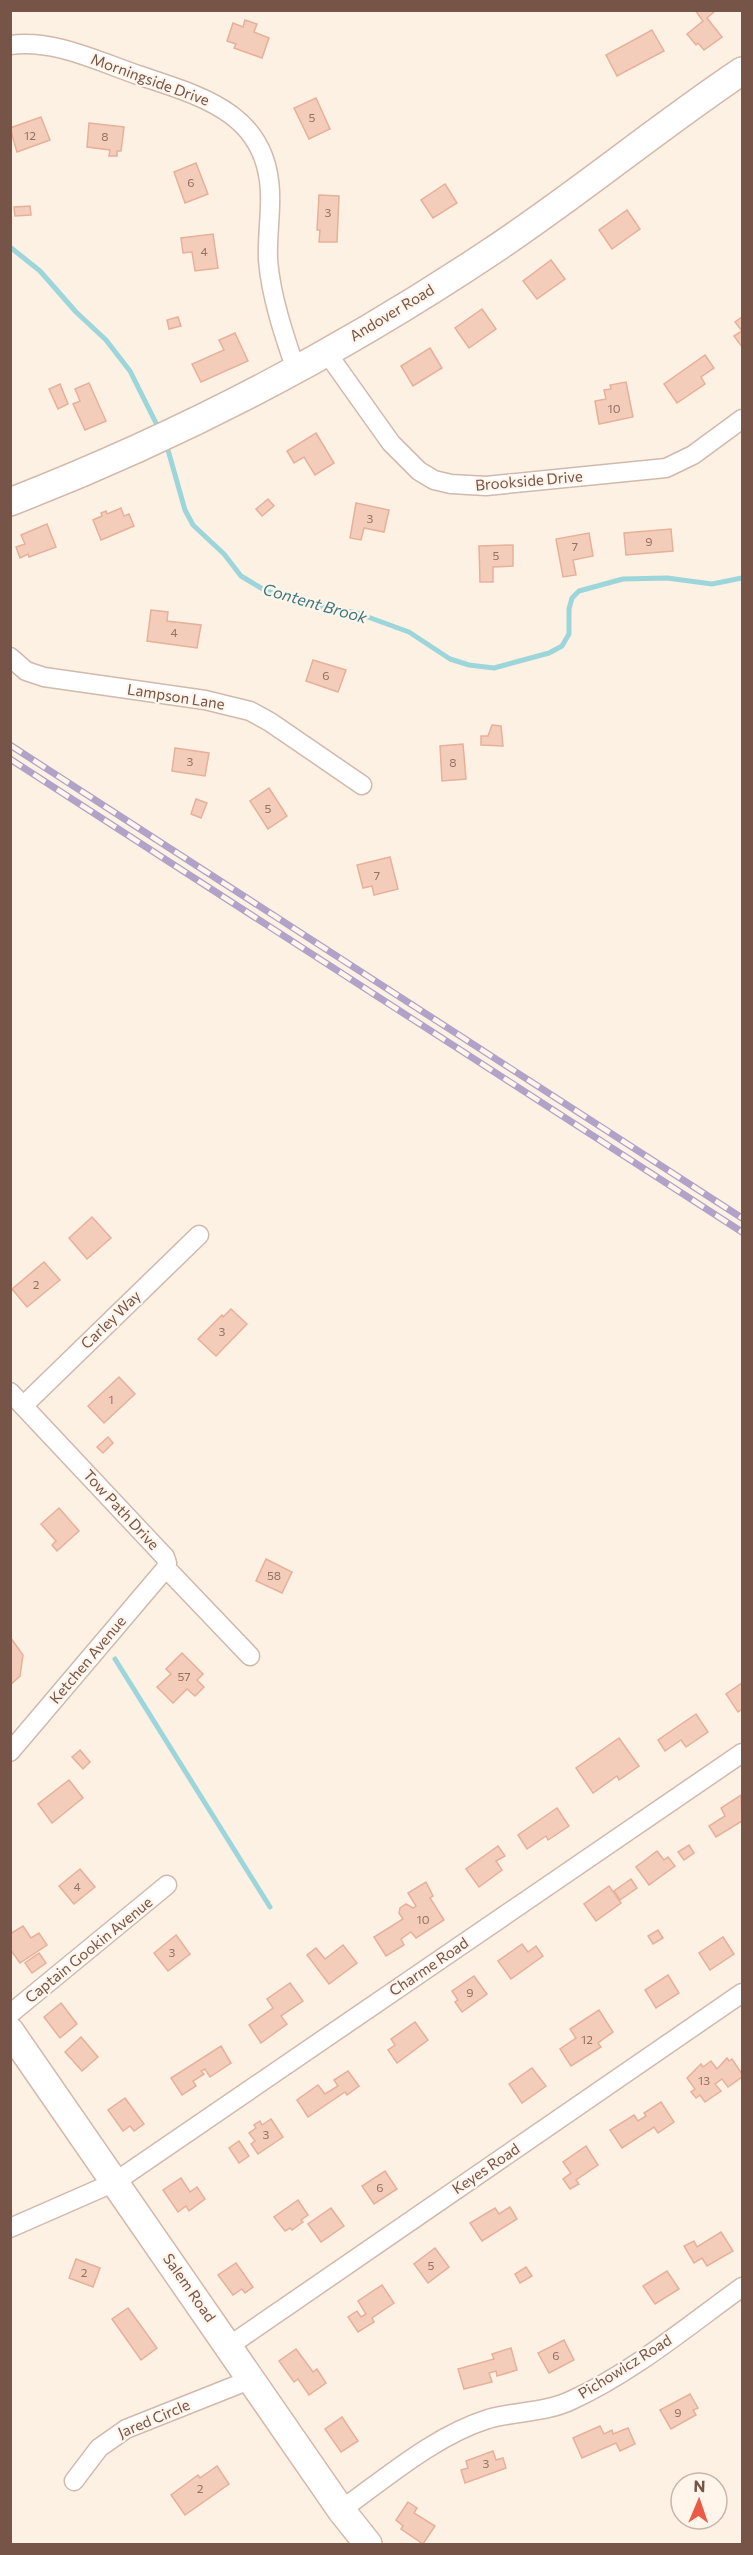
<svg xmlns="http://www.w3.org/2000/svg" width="753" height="2555" font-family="Commissioner,sans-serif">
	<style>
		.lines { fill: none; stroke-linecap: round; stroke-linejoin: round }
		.stream { stroke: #9dd6da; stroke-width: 5 }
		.building { fill: #f4ccba; stroke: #e7b09a; stroke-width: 1.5 }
		.minor-casing { stroke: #d1b9ac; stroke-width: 21 }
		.secondary-casing { stroke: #d4b8aa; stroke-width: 30 }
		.minor { stroke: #fff; stroke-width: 18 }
		.secondary { stroke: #fff; stroke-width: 27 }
		.rail-casing { stroke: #b2a2c7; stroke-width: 7 }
		.rail { stroke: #fff5eb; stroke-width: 4.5; stroke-dasharray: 14; stroke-linecap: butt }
		.labels { text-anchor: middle; stroke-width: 4.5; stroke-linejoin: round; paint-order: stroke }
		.number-label { font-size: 12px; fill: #967264 }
		.street-label { font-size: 15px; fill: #775448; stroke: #fff5eb }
		.water-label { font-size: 16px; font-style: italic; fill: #3b787d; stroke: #fff5eb }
	</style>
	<rect width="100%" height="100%" fill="#fdf1e4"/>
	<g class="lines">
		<g class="stream">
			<path d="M10,247L40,271L76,312L106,340L130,371L159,429"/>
			<path d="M166,443L185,510L193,525L224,554L241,576L266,591L304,603L357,613L409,632L450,659L469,665L494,668L549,653L562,646L569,634V609L572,598L579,591L623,579L667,578L712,584L742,578"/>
			<path d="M115,1659L270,1907"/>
		</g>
	</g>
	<g class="building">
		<path d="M695,10L715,11L707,18L722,37L704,50L698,43L696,45L687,34L703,21Z"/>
		<path d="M245,20L257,24L254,32L269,38L262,58L234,48L236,44L227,41L233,23L243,27Z"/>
		<path d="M652,30L664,51L617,76L606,55Z"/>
		<path d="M316,98L330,129L309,139L294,108Z"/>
		<path d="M41,117L50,140L17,152L10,128Z"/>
		<path d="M89,123L124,127L121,151H117V156H109L110,150L87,147Z"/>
		<path d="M196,163L208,194L185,203L174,172Z"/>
		<path d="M445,184L457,203L433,218L421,200Z"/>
		<path d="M319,195L339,196L337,242H319L320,230H317Z"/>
		<path d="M30,206L31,215L15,216L14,207Z"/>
		<path d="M627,210L640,229L612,249L599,230Z"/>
		<path d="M213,234L218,268L195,271L192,252L183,253L181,238Z"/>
		<path d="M551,260L565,279L537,299L523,281Z"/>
		<path d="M482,309L496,329L469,348L455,328Z"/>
		<path d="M178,317L181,326L169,329L167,320Z"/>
		<path d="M742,317V347L734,336L742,331L735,322Z"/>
		<path d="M235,333L248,361L201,382L192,364L224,350L219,340Z"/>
		<path d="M430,348L442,368L413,386L401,366Z"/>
		<path d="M705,355L714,368L701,377L705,384L677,403L664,384Z"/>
		<path d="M626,382L633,417L599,424L595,401L606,399L604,390L611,389L610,385Z"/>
		<path d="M89,383L106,421L85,430L73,404L80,401L75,389Z"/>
		<path d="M60,384L68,404L58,409L49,389Z"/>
		<path d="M316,433L334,463L315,475L304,457L294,463L287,451Z"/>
		<path d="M268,499L274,506L262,516L256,509Z"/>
		<path d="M356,503L389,510L384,532L364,528L361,540L350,538Z"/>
		<path d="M121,508L124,516L129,514L134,526L101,540L93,520L102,516L101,513L106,511L107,514Z"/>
		<path d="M47,524L56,547L29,557L28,554L20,558L16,547L25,544L21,535Z"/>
		<path d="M671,529L673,551L626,555L624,533Z"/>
		<path d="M589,533L593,556L573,560L576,575L563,577L556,539Z"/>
		<path d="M513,545V566L493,567V582H480L479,546Z"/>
		<path d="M151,610L168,612L167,621L201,625L197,648L147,641Z"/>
		<path d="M313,660L346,670L338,692L306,681Z"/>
		<path d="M492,725L501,726L503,746L481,745V736H488Z"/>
		<path d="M463,744L466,779L442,781L440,746Z"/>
		<path d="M175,748L209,753L205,776L172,771Z"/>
		<path d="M269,788L287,816L268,829L250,801Z"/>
		<path d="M196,799L207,803L201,818L191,814Z"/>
		<path d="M390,857L398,889L374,895L372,886L363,888L357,865Z"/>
		<path d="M92,1217L111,1238L87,1259L69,1238Z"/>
		<path d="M44,1262L60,1280L27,1307L12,1289Z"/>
		<path d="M231,1309L247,1324L216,1356L198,1339L222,1315L223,1317Z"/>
		<path d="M119,1377L135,1394L104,1423L88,1406Z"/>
		<path d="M108,1437L113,1443L103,1453L97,1447Z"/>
		<path d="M59,1508L79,1531L57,1551L52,1545L56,1541L41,1524Z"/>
		<path d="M266,1559L292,1572L282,1593L256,1581Z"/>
		<path d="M10,1637L23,1655L20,1676L10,1685Z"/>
		<path d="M182,1653L203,1674L197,1680L204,1687L195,1696L187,1689L173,1703L157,1687L171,1674L166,1669Z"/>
		<path d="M742,1683V1709L738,1712L726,1694Z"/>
		<path d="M696,1714L708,1732L686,1747L681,1740L665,1751L658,1740Z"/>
		<path d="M619,1738L639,1766L619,1780L617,1776L593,1793L576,1768Z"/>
		<path d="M80,1750L90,1762L83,1769L72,1757Z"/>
		<path d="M69,1780L83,1798L52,1823L38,1804Z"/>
		<path d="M741,1795L742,1821L716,1837L709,1826L725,1816L721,1808Z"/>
		<path d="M557,1808L569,1826L548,1840L546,1836L527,1849L518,1835Z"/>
		<path d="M689,1845L694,1853L684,1860L678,1852Z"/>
		<path d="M498,1846L505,1856L496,1861L502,1870L479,1887L466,1869Z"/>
		<path d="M657,1851L664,1860L668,1857L675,1866L649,1885L636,1867Z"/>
		<path d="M80,1869L95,1887L74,1904L59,1886Z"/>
		<path d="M631,1879L637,1888L620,1900L614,1891Z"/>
		<path d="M426,1882L433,1896L430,1898L444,1920L416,1938L411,1932L401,1939L404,1945L386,1956L374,1937L403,1919L399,1913L400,1908L406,1904L413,1908L416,1906L408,1893Z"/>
		<path d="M609,1886L621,1903L596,1921L584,1904Z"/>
		<path d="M23,1926L31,1938L39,1933L47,1945L20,1963L10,1949V1934Z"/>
		<path d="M658,1930L663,1938L653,1944L648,1936Z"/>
		<path d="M176,1935L190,1954L168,1971L154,1953Z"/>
		<path d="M723,1937L734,1954L710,1970L699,1953Z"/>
		<path d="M522,1944L528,1952L536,1946L543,1956L511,1979L498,1961Z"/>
		<path d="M343,1945L357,1963L329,1984L307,1955L316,1948L325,1959Z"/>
		<path d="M39,1953L46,1963L32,1973L25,1963Z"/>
		<path d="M668,1975L679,1993L656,2008L645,1990Z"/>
		<path d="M474,1976L487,1994L462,2012L455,2002L458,2000L452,1991Z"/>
		<path d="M290,1983L303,2001L281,2016L287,2024L261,2043L249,2025L273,2008L267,1999Z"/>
		<path d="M61,2003L77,2024L60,2038L44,2017Z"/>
		<path d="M599,2010L613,2032L598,2043L601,2047L571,2066L560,2049L576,2038L570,2029Z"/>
		<path d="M415,2022L428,2040L397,2063L388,2050L395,2045L391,2039Z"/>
		<path d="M81,2037L98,2057L82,2071L65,2052Z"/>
		<path d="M221,2046L231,2063L210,2077L205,2069L201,2071L204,2074L193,2081L196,2086L182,2095L171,2078Z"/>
		<path d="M727,2058L729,2061L732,2059L742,2074V2077L728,2087L722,2079L715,2084L721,2091L705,2102L700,2095L696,2098L691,2092L695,2089L687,2078L701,2064L703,2067L711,2061L717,2069Z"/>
		<path d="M532,2068L546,2086L522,2103L509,2084Z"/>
		<path d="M348,2071L359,2086L347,2095L345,2092L308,2117L297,2100L318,2085L325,2094L338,2086L334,2080Z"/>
		<path d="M125,2098L144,2124L134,2131L130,2126L123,2131L108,2110Z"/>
		<path d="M661,2102L674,2122L658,2133L654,2127L622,2148L610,2130L634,2115L638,2121L646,2116L644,2113Z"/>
		<path d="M271,2119L283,2137L258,2154L251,2144L255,2141L249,2133L256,2128L254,2125L260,2121L262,2125Z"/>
		<path d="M239,2141L249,2156L239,2163L229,2148Z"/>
		<path d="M586,2146L598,2165L576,2180L579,2184L570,2189L563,2179L571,2173L563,2162Z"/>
		<path d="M385,2171L397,2189L374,2204L362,2186Z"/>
		<path d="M181,2178L190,2192L197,2187L205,2199L189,2211L186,2206L178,2212L163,2190Z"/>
		<path d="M298,2200L308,2215L301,2220L303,2222L292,2230L290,2228L285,2231L274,2217Z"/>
		<path d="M510,2207L517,2219L482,2241L470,2223L495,2208L499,2214Z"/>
		<path d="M331,2208L344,2226L321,2242L308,2224Z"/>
		<path d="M721,2232L733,2251L707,2266L702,2258L694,2263L684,2246L694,2241L697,2247Z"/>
		<path d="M435,2248L449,2267L428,2283L414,2264Z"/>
		<path d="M76,2259L100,2268L93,2287L69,2278Z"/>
		<path d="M236,2263L253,2287L245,2293L242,2289L233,2295L218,2275Z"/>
		<path d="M526,2267L532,2276L520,2283L515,2274Z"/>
		<path d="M667,2271L679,2289L655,2304L643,2286Z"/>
		<path d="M382,2285L394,2303L372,2318L374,2322L358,2332L348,2317L357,2311L361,2317L366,2314L358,2301Z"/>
		<path d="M128,2308L157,2348L141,2360L112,2319Z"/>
		<path d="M564,2340L574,2360L549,2373L538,2353Z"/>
		<path d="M511,2348L517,2370L497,2376L496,2371L489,2373L492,2382L464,2389L458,2369L494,2359L492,2354Z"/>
		<path d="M296,2349L313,2372L317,2369L326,2383L309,2395L298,2379L294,2382L279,2361Z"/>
		<path d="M690,2394L698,2408L693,2410L696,2415L671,2429L660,2410Z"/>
		<path d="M342,2417L358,2441L341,2452L325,2429Z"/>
		<path d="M600,2426L604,2434L612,2430L613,2434L628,2428L635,2444L620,2451L616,2443L582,2458L573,2438Z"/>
		<path d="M493,2451L496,2460L503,2458L506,2468L465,2483L461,2470L468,2468L466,2461Z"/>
		<path d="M217,2466L229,2484L185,2515L171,2495L198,2475L200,2478Z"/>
		<path d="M408,2502L417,2508L414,2513L435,2526L423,2544L401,2529L403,2526L396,2520Z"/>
	</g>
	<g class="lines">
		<g class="minor-casing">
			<g id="minor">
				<path d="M10,45C54,39 97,61 138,75C200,96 267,112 270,192C271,214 267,237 268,260C271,297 284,335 296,370"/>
				<path d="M327,353L391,443L419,471L434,480L451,484L486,486L666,468L693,455L742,419"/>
				<path d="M10,657L26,671L44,677L205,700L250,711L270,722L362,785"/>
				<path d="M10,1392L165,1557L167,1563L166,1568L250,1656"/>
				<path d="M23,1406L199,1235"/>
				<path d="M10,1752L166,1568"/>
				<path d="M10,2014L167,1885"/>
				<path d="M10,2228L115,2182L742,1753"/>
				<path d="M229,2346L742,1993"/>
				<path d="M74,2481L99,2448L126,2429L252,2379"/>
				<path d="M341,2510C386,2478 434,2436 488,2419C516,2411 545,2413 572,2400C633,2372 688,2326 742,2287"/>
			</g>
		</g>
		<g class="secondary-casing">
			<g id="secondary">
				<path d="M10,502C180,436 341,352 492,251C578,194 657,128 742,71"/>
				<path d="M10,2031L341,2510L368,2544"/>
			</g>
		</g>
		<use href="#minor" class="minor"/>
		<use href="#secondary" class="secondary"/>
		<g class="rail-casing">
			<g id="rail">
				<path d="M10,745L742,1218"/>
				<path d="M10,759L742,1232"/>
			</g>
		</g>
		<use href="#rail" class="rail"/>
	</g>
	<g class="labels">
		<g class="number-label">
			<text x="312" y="122">5</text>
			<text x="30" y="140">12</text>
			<text x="105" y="141">8</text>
			<text x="191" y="187">6</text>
			<text x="328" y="217">3</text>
			<text x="204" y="256">4</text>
			<text x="614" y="413">10</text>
			<text x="370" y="523">3</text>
			<text x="649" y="546">9</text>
			<text x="575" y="551">7</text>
			<text x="496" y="560">5</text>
			<text x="174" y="637">4</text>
			<text x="326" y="680">6</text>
			<text x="190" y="766">3</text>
			<text x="453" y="767">8</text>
			<text x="268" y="813">5</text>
			<text x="377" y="880">7</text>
			<text x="36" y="1289">2</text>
			<text x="222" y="1336">3</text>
			<text x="111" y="1404">1</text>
			<text x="274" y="1580">58</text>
			<text x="184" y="1681">57</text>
			<text x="77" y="1891">4</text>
			<text x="423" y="1924">10</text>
			<text x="172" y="1957">3</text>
			<text x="470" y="1997">9</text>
			<text x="587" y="2044">12</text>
			<text x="704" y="2085">13</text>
			<text x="266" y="2139">3</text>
			<text x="380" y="2192">6</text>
			<text x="431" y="2270">5</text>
			<text x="84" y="2277">2</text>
			<text x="556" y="2360">6</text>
			<text x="678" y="2417">9</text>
			<text x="486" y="2468">3</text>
			<text x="200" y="2493">2</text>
		</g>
		<g class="street-label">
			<text transform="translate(150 80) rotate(20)" y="5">Morningside Drive</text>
			<text transform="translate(392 313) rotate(-31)" y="5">Andover Road</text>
			<text transform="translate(529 481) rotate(-5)" y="5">Brookside Drive</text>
			<text transform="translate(176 697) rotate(9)" y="5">Lampson Lane</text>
			<text transform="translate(111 1320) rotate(-44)" y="5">Carley Way</text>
			<text transform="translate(121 1510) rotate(47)" y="5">Tow Path Drive</text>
			<text transform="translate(88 1660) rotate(-50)" y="5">Ketchen Avenue</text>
			<text transform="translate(89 1950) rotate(-39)" y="5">Captain Gookin Avenue</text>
			<text transform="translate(429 1967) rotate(-34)" y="5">Charme Road</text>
			<text transform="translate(486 2169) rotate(-34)" y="5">Keyes Road</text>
			<text transform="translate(189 2288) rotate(55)" y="5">Salem Road</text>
			<text transform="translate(625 2367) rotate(-32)" y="5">Pichowicz Road</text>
			<text transform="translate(154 2419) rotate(-23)" y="5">Jared Circle</text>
		</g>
		<g class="water-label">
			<text transform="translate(315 603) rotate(16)" y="6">Content Brook</text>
		</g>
	</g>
	<rect width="753" height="2555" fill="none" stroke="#775448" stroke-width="24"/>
	<g transform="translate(699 2501) rotate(2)"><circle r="28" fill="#fff5eb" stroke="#c9b5aa" stroke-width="1.5"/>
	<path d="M0-4.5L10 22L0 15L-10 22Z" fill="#ec5944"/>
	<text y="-9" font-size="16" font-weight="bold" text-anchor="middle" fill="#775448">N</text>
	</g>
</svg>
